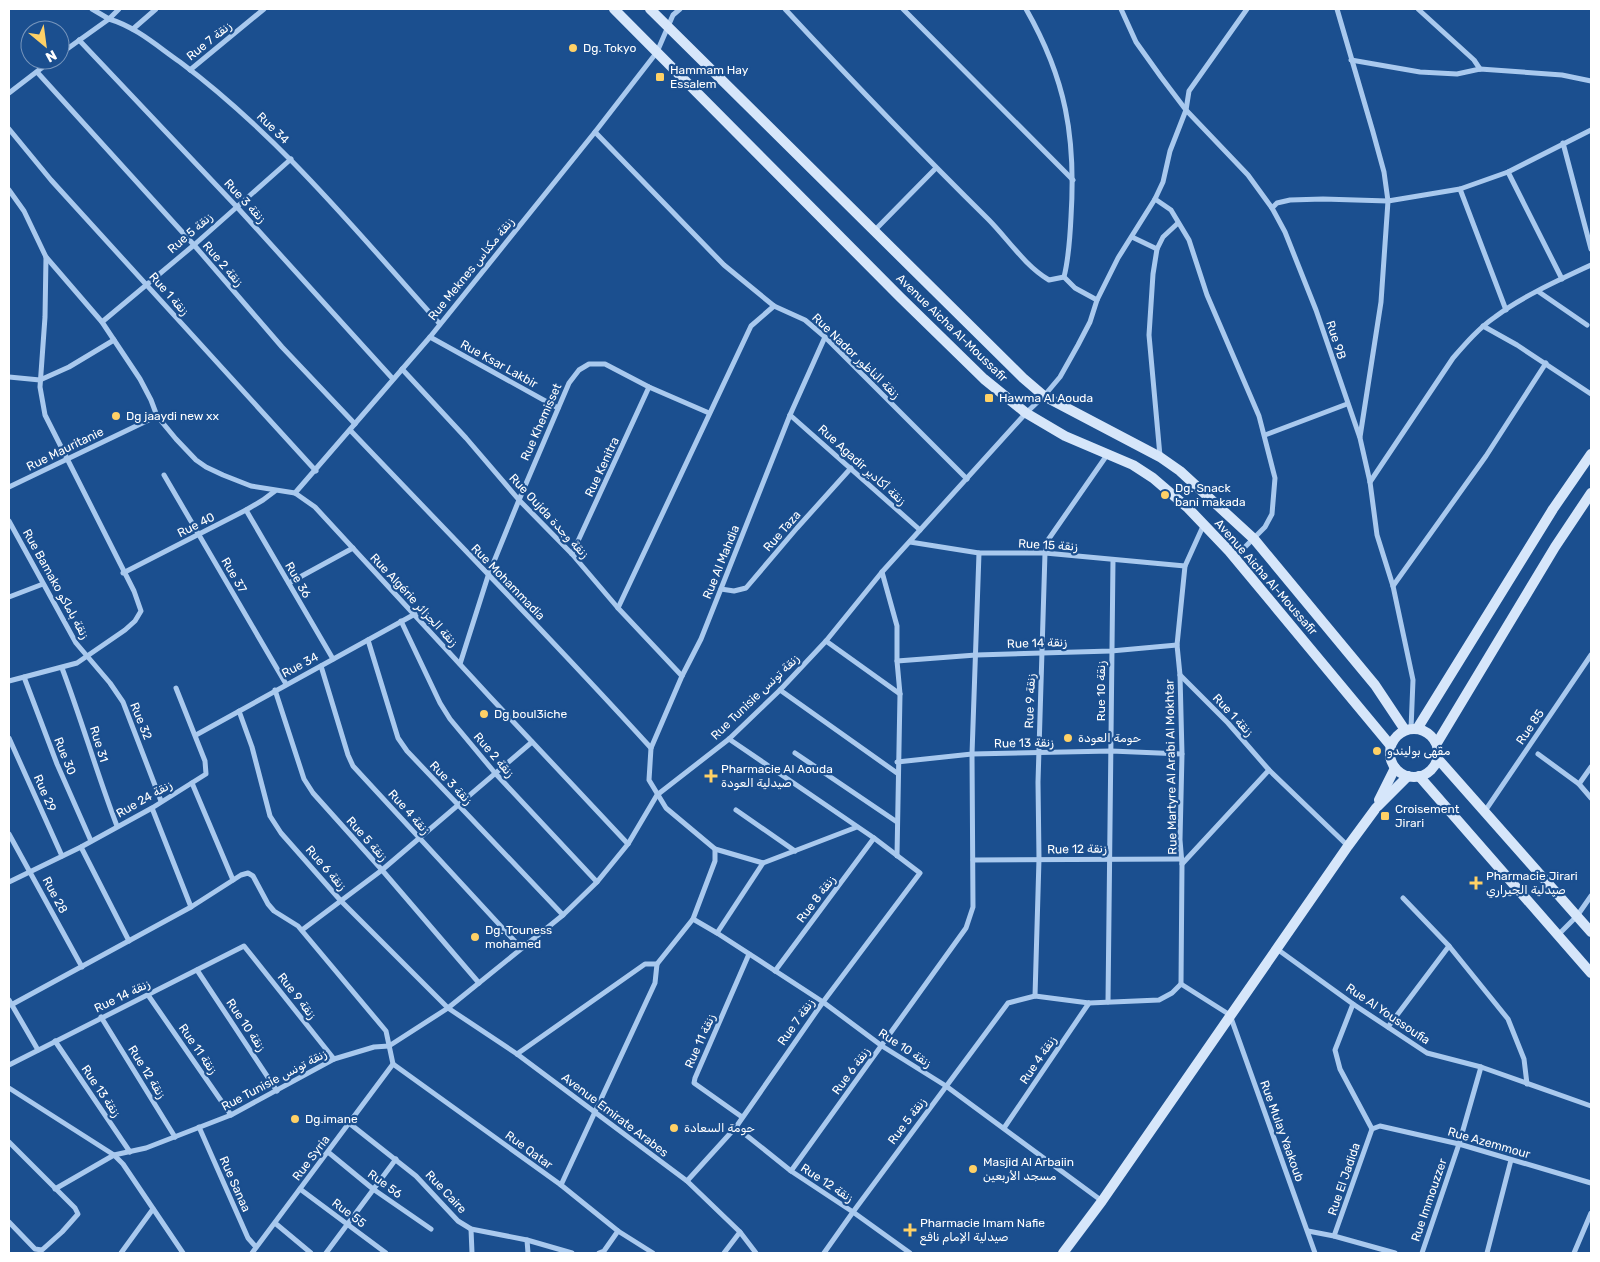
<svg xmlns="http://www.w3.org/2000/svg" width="1600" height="1262" font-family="Rubik,Cairo,sans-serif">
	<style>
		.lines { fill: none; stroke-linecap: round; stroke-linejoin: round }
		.street { stroke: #a9c9ee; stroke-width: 5 }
		.secondary { stroke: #d6e6fa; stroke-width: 10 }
		.poi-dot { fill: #ffd166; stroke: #1b4f8f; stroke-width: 2 }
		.labels { text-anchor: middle; stroke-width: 4.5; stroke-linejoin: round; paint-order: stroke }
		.street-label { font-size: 12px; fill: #fff; stroke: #1b4f8f }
		.poi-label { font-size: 12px; fill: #fff; stroke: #1b4f8f; text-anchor: start }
	</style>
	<rect width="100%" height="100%" fill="#1b4f8f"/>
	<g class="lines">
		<g class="street">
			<path d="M92,9L109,19L119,9"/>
			<path d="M785,9C851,80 918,150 988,219C1008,239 1024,265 1049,280L1064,277"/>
			<path d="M903,9L1073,180"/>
			<path d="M1026,9C1066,79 1076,137 1071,217C1070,238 1069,257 1064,277L1075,288L1097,300"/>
			<path d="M1121,9L1136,42L1161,77L1186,110L1248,175L1272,208L1285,232L1316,310L1360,438L1370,482L1377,535L1393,586L1413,680L1411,729"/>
			<path d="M1337,9L1373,132L1384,172L1388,201L1381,302L1360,437"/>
			<path d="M1418,9L1474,60L1480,69"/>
			<path d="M133,29L156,9"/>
			<path d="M79,40L236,206L393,379"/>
			<path d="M60,54L109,19C136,27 157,46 180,62C279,136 357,232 439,323"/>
			<path d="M1351,60L1420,72L1457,74L1480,69L1562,75L1591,81"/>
			<path d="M190,70L264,9"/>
			<path d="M37,72L194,245L282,347L355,424"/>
			<path d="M9,93L52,60"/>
			<path d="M9,129L51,180L316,471"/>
			<path d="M595,132L724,265L774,306L805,320L825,337L967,479"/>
			<path d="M1563,143L1591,249"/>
			<path d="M1508,172L1562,279"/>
			<path d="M1460,189L1506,310"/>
			<path d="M9,190L24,211L46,257L45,317L40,387L45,415L134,591L141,611L135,621L125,630L77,663L9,681"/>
			<path d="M1155,199L1171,210L1189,240L1207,295L1259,416L1275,478L1272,514L1265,527L1235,557"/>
			<path d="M1272,208L1277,203L1290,200L1323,199L1388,201L1460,189L1508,172L1591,130"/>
			<path d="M874,231L936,168"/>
			<path d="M1132,237L1157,249"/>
			<path d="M46,257L102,322L140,379L151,400L157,416L176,439L196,460L206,467L223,475L251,486L295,493L315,507L491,698L628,844"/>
			<path d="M1539,292L1587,325"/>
			<path d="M102,322L194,245L291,159"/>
			<path d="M1483,326L1517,345L1591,394"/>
			<path d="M430,337L558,408"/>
			<path d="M825,337L790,415L701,639L682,676L651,748L649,780L666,808L715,849L763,863L857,827"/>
			<path d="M402,369L466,438L519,500L572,554L618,608L682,676"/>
			<path d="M9,377L40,380L69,367L114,340"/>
			<path d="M790,415L920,530"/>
			<path d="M350,430C451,536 553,640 651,748"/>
			<path d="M1265,435L1347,404"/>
			<path d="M1160,456L1149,335L1153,274L1157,249L1163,237L1178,223"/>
			<path d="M164,475L286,684"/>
			<path d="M1370,482L1453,358C1466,343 1479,328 1495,317C1521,297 1561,279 1591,265"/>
			<path d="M9,487L157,416"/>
			<path d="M295,493L430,337L595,132L657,52L673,15L680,9"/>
			<path d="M246,510L333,659"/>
			<path d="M9,521L76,643L110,683L123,702L161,801"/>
			<path d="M910,542L979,553H1045L1185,566"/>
			<path d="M572,554L649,387"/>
			<path d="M882,572L897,626V661L900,694L897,856"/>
			<path d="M123,573L246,510L263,500L275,491"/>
			<path d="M289,583L353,548"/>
			<path d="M1393,586L1486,456L1546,363"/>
			<path d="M721,589L734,591L746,588L797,528L851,468"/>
			<path d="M9,597L43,584"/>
			<path d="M618,608L751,326L774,306"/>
			<path d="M401,621L440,703L450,719L495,773L597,882"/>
			<path d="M368,640L398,738L407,751L563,915"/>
			<path d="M826,641L900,694"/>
			<path d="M897,661L976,655L1111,651L1177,645"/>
			<path d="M460,664L488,576L519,500L569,383L579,370L589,364H605L649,387L709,413"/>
			<path d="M321,666L348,755L353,766L521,948"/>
			<path d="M62,668C82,721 97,774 117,826"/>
			<path d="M1180,675L1228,723L1269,770L1348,846"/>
			<path d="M24,677L57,764L91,841"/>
			<path d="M275,690L304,779L313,793L382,870L479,983"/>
			<path d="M780,690L897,773"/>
			<path d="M239,711L252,747L270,816L281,833L341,901L448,1008L517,1054L687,1181L740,1232L756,1253"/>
			<path d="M196,735L415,614"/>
			<path d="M9,738L62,856"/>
			<path d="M795,753L897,822"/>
			<path d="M1538,754L1579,784L1591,798"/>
			<path d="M897,762L972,754L1111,751L1182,754"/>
			<path d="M192,783L233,880"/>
			<path d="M1579,784L1591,767"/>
			<path d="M152,808L191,907"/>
			<path d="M736,810L795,851"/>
			<path d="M1485,811L1591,655"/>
			<path d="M9,834L82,967"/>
			<path d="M81,847L129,941"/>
			<path d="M973,860L1182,859"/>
			<path d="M1182,864L1269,770"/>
			<path d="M9,882L81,847L152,808L206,774L205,761L176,688"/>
			<path d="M1403,898L1449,946L1508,1019L1524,1059L1527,1084"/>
			<path d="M693,919L717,933L823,1002L882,1046L946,1086L1102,1201"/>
			<path d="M302,930L382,870L532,742"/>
			<path d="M717,933L763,863"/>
			<path d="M1558,935L1577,916L1591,896"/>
			<path d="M1277,949L1353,1004L1427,1053L1481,1067L1591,1106"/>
			<path d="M197,970L277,1091"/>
			<path d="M775,971L874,838"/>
			<path d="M1181,984L1182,864L1180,840L1182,754L1180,675L1177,645L1185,566L1204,524"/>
			<path d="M148,995L231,1115"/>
			<path d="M1035,996L1039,859L1038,782L1045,553L1048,540L1107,455"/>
			<path d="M9,1000L38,1050"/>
			<path d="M1108,1002L1113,560"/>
			<path d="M1353,1004L1335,1050L1340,1069L1372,1129"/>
			<path d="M11,1005L191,907L241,875L248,873L253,876L268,904L274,911L298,926L386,1031L393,1064L252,1253"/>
			<path d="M101,1017L175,1137"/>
			<path d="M1388,1027L1449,946"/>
			<path d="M55,1041L130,1152"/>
			<path d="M517,1054L645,964H657"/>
			<path d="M393,1064L561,1185L618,1231L653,1253"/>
			<path d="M9,1065L244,946L334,1059"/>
			<path d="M9,1088L114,1155L146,1148L231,1115L334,1059L374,1047L389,1046L448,1008L563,915L597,882L628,844L657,795L729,739L780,690L826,641L882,572L1026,413L1044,396L1060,377L1078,345L1090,322L1097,300L1118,258L1155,199L1163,182L1170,151L1186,110L1189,91L1247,9"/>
			<path d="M742,1117L694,1083L695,1078L749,954"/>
			<path d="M349,1123L416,1176L458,1221L471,1229L527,1240L572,1253"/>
			<path d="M199,1127L248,1238L256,1247"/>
			<path d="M736,1127L791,1171L853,1212L910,1253"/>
			<path d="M1004,1128L1089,1003"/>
			<path d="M9,1142L75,1208L78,1214L62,1232L42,1250L35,1249L9,1222"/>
			<path d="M328,1152L373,1189L431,1229"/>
			<path d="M791,1171L966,928L973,907L972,754L979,553"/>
			<path d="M687,1181L736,1127L823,1002L920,873L874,838L729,739"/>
			<path d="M561,1185L655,983L657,964L693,919L715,861V849"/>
			<path d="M55,1189L114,1155L123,1164L183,1253"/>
			<path d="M300,1189L386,1253"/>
			<path d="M275,1223L311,1253"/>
			<path d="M471,1229L472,1253"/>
			<path d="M1308,1231L1334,1236L1395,1253"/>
			<path d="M1334,1236L1372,1129L1380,1126L1459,1144L1591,1183"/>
			<path d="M527,1240L528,1253"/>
			<path d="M121,1253L153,1209"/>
			<path d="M326,1253L396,1159"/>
			<path d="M599,1253L604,1251L618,1231"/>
			<path d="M724,1253L740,1232"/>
			<path d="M824,1253L853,1212L1008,1003L1035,996L1089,1003L1159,1000L1172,993L1181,984L1230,1015L1315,1253"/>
			<path d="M1422,1253L1459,1144L1481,1067"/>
			<path d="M1487,1253L1511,1160"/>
			<path d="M1574,1253L1591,1213"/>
		</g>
		<g class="secondary">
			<path d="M614,9L900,297L984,379L1026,413L1065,436L1133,465L1153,478L1188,508L1229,551L1391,746"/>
			<path d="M650,9L1023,378L1044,396L1160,457L1180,471L1254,539L1375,685L1405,730"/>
			<path d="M1417,729L1553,509L1591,454"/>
			<circle cx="1414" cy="753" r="24"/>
			<path d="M1437,743L1555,547L1591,493"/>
			<path d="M1438,759L1591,932"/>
			<path d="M1419,776L1591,973"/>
			<path d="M1379,800L1395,768"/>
			<path d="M1063,1253L1102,1201L1348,846L1376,808L1408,776"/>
		</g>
	</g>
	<g class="poi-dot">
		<circle cx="573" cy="48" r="5"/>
		<rect x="655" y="72" width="10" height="10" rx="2.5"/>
		<rect x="984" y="393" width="10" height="10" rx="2.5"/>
		<circle cx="116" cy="416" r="5"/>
		<circle cx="1165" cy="495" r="5"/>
		<circle cx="484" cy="714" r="5"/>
		<circle cx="1068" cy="738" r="5"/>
		<circle cx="1377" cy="751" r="5"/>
		<path d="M708.5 768.5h5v5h5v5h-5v5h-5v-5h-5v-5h5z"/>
		<rect x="1380" y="811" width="10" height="10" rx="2.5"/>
		<path d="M1473.5 875.5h5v5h5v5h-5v5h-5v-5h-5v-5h5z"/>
		<circle cx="475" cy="937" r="5"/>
		<circle cx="295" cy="1119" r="5"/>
		<circle cx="674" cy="1128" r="5"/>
		<circle cx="973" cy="1169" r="5"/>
		<path d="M907.5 1222.5h5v5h5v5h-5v5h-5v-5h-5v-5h5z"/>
	</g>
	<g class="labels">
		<g class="street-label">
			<text transform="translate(209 41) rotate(-39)" y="4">Rue 7 زنقة</text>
			<text transform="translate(273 128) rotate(44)" y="4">Rue 34</text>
			<text transform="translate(245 201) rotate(47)" y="4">Rue 3 زنقة</text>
			<text transform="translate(190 233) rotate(-41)" y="4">Rue 5 زنقة</text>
			<text transform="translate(223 264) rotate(49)" y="4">Rue 2 زنقة</text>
			<text transform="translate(471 269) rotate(-51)" y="4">Rue Meknes زنقة مكناس</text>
			<text transform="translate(169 294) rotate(48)" y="4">Rue 1 زنقة</text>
			<text transform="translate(952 328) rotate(44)" y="4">Avenue Aicha Al-Moussafir</text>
			<text transform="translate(1336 340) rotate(72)" y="4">Rue 9B</text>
			<text transform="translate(856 356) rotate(44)" y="4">Rue Nador زنقة الناظور</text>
			<text transform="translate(499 364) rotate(29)" y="4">Rue Ksar Lakbir</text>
			<text transform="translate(541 422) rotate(-66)" y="4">Rue Khemisset</text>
			<text transform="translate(65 449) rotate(-26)" y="4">Rue Mauritanie</text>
			<text transform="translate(862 465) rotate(42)" y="4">Rue Agadir زنقة أكادير</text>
			<text transform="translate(602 467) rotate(-65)" y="4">Rue Kenitra</text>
			<text transform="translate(549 516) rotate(47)" y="4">Rue Oujda زنقة وجدة</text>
			<text transform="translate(196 525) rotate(-27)" y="4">Rue 40</text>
			<text transform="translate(782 531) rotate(-49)" y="4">Rue Taza</text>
			<text transform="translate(1048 545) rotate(3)" y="4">Rue 15 زنقة</text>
			<text transform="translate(721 562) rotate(-68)" y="4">Rue Al Mahdia</text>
			<text transform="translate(234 575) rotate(60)" y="4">Rue 37</text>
			<text transform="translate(1266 577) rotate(49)" y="4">Avenue Aicha Al-Moussafir</text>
			<text transform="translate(298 580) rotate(60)" y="4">Rue 36</text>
			<text transform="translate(508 582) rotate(46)" y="4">Rue Mohammadia</text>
			<text transform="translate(56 584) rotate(61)" y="4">Rue Bamako زنقة باماكو</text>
			<text transform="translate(414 600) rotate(47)" y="4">Rue Algérie زنقة الجزائر</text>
			<text transform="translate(1037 643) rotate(-2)" y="4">Rue 14 زنقة</text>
			<text transform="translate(300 665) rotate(-28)" y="4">Rue 34</text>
			<text transform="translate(1101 691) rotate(-90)" y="4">Rue 10 زنقة</text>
			<text transform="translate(755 697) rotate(-44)" y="4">Rue Tunisie زنقة تونس</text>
			<text transform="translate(1030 701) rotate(-88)" y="4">Rue 9 زنقة</text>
			<text transform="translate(1233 715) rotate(47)" y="4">Rue 1 زنقة</text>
			<text transform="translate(141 721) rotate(68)" y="4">Rue 32</text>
			<text transform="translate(1530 727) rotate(-56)" y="4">Rue 85</text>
			<text transform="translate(1024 743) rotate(-1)" y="4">Rue 13 زنقة</text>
			<text transform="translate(99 744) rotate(73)" y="4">Rue 31</text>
			<text transform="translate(494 755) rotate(49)" y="4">Rue 2 زنقة</text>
			<text transform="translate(65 756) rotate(68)" y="4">Rue 30</text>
			<text transform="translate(1171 767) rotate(-91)" y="4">Rue Martyre Al Arabi Al Mokhtar</text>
			<text transform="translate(451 783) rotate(46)" y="4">Rue 3 زنقة</text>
			<text transform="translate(45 793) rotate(66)" y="4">Rue 29</text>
			<text transform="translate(144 799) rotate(-30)" y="4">Rue 24 زنقة</text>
			<text transform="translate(409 812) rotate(48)" y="4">Rue 4 زنقة</text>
			<text transform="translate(367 839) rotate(48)" y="4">Rue 5 زنقة</text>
			<text transform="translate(1077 849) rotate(-1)" y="4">Rue 12 زنقة</text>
			<text transform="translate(326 868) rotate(49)" y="4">Rue 6 زنقة</text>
			<text transform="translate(55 895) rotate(62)" y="4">Rue 28</text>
			<text transform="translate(816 899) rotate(-53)" y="4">Rue 8 زنقة</text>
			<text transform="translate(122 996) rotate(-26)" y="4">Rue 14 زنقة</text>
			<text transform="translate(297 996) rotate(52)" y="4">Rue 9 زنقة</text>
			<text transform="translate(1388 1014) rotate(34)" y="4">Rue Al Youssoufia</text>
			<text transform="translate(796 1022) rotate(-55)" y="4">Rue 7 زنقة</text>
			<text transform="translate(246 1025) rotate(56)" y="4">Rue 10 زنقة</text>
			<text transform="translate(700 1041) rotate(-66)" y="4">Rue 11 زنقة</text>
			<text transform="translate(905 1048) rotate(33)" y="4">Rue 10 زنقة</text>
			<text transform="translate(198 1049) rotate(55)" y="4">Rue 11 زنقة</text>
			<text transform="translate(1038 1060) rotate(-56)" y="4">Rue 4 زنقة</text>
			<text transform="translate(851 1071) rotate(-54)" y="4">Rue 6 زنقة</text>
			<text transform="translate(147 1072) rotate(58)" y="4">Rue 12 زنقة</text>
			<text transform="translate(274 1080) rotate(-28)" y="4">Rue Tunisie زنقة تونس</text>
			<text transform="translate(101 1091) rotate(56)" y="4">Rue 13 زنقة</text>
			<text transform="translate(615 1115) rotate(37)" y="4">Avenue Emirate Arabes</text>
			<text transform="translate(907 1121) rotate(-53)" y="4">Rue 5 زنقة</text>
			<text transform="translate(1282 1131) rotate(70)" y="4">Rue Mulay Yaakoub</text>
			<text transform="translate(1489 1143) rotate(16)" y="4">Rue Azemmour</text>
			<text transform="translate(529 1150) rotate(36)" y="4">Rue Qatar</text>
			<text transform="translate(311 1158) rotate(-53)" y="4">Rue Syria</text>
			<text transform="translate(1344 1179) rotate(-71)" y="4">Rue El Jadida</text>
			<text transform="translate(827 1183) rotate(33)" y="4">Rue 12 زنقة</text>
			<text transform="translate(235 1184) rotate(66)" y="4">Rue Sanaa</text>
			<text transform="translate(385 1184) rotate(36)" y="4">Rue 56</text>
			<text transform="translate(446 1192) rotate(47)" y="4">Rue Caire</text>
			<text transform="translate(1429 1200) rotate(-71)" y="4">Rue Immouzzer</text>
			<text transform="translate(349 1213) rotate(37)" y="4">Rue 55</text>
		</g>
		<g class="poi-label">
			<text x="583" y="52">Dg. Tokyo</text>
			<text x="670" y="74">Hammam Hay<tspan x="670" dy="14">Essalem</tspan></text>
			<text x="999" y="402">Hawma Al Aouda</text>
			<text x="126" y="420">Dg jaaydi new xx</text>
			<text x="1175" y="492">Dg. Snack<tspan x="1175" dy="14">bani makada</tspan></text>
			<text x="494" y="718">Dg boul3iche</text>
			<text x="1078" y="742">حومة العودة</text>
			<text x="1387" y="755">مقهى بوليندو</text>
			<text x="721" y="773">Pharmacie Al Aouda<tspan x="721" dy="14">صيدلية العودة</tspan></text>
			<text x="1395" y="813">Croisement<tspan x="1395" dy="14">Jirari</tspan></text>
			<text x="1486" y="880">Pharmacie Jirari<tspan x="1486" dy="14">صيدلية الجيراري</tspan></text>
			<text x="485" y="934">Dg. Touness<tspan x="485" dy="14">mohamed</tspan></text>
			<text x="305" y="1123">Dg.imane</text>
			<text x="684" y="1132">حومة السعادة</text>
			<text x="983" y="1166">Masjid Al Arbaiin<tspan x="983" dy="14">مسجد الأربعين</tspan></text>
			<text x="920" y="1227">Pharmacie Imam Nafie<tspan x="920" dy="14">صيدلية الإمام نافع</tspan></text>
		</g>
	</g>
	<rect width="1600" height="1262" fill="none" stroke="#ffffff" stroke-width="20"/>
	<g transform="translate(45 45) rotate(151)"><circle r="24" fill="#1b4f8f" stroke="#7695bc"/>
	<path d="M0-4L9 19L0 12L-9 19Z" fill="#ffd166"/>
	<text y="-8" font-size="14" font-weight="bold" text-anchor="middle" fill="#ffffff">N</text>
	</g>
</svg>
